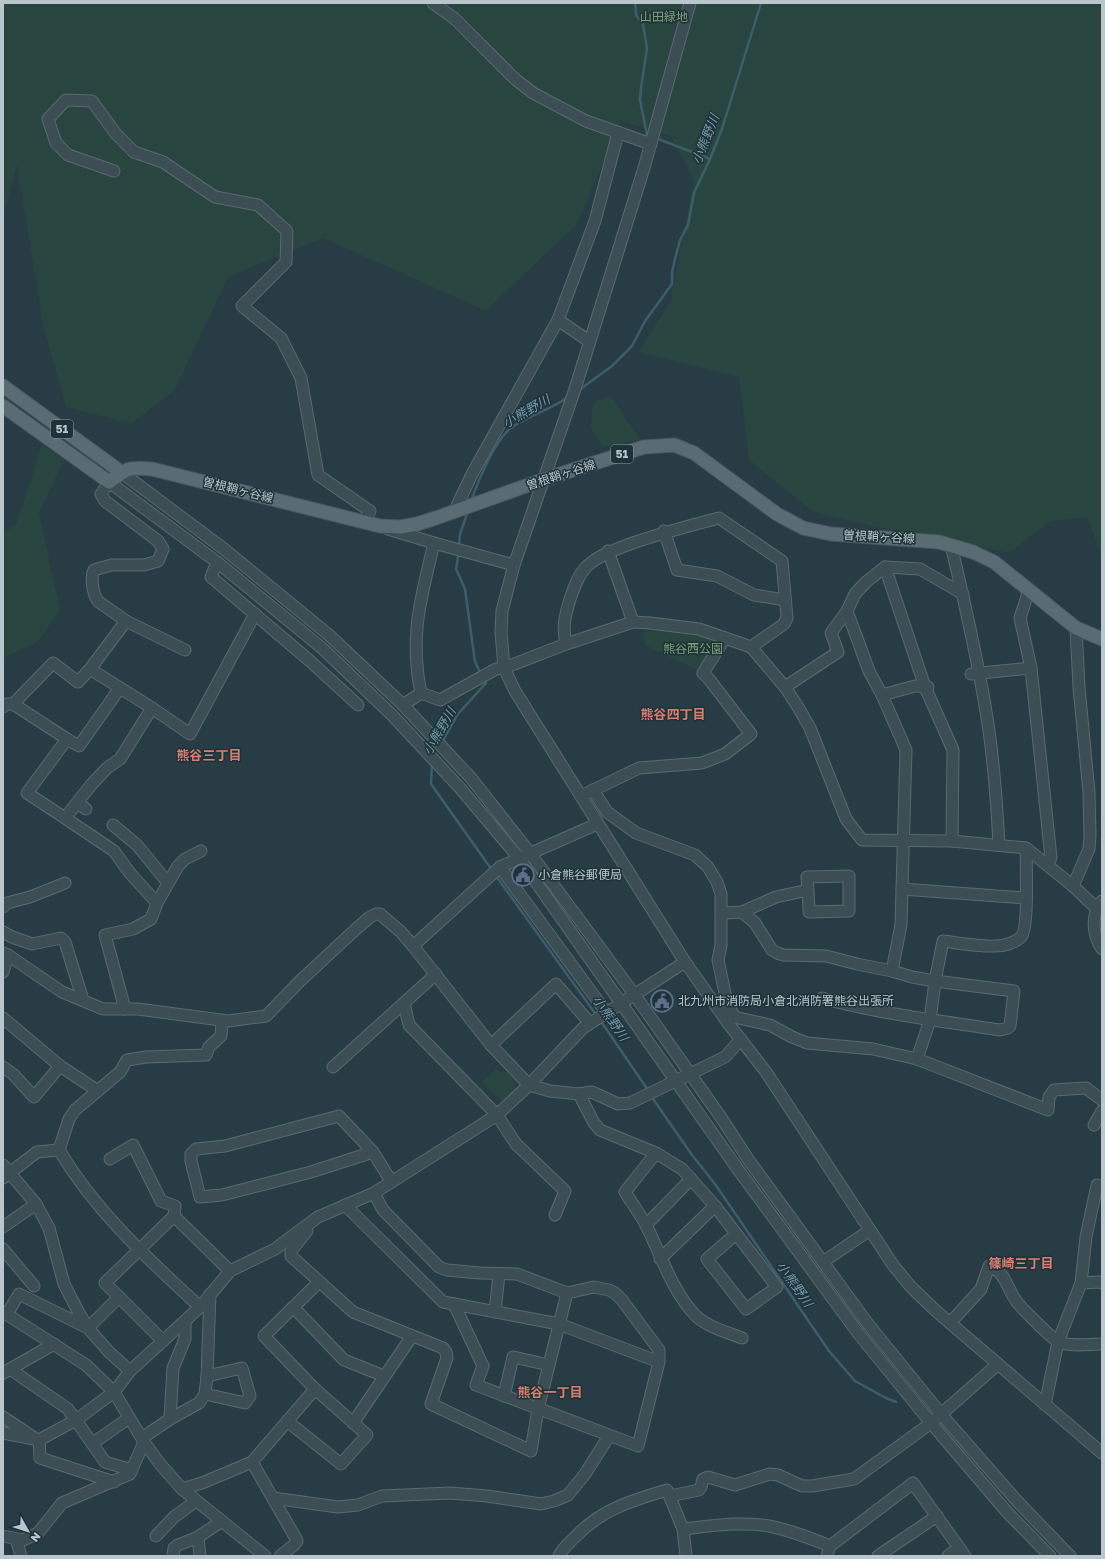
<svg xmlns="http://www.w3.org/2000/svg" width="1105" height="1559" font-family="'Golos Text','Noto Sans JP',sans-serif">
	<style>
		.green { fill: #29453f }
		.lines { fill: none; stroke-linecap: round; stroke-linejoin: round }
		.stream { stroke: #3b5e6b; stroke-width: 2.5 }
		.minor-casing { stroke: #5a6a71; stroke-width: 13 }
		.major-casing { stroke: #485960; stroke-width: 15 }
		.minor { stroke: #3c4d53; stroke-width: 11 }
		.major { stroke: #5a6c73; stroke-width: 13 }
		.labels { text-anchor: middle; stroke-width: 3; stroke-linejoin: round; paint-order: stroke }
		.shield { fill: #203239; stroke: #8b9aa1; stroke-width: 1 }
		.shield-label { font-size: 11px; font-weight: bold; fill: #b9c7cd }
		.park-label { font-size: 12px; fill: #7ba377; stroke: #203239 }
		.street-label { font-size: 12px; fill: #b9c7cd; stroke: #203239 }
		.poi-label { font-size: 12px; fill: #b9c7cd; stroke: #203239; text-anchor: start }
		.water-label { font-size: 13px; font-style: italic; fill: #729dac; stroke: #203239 }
		.neighbourhood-label { font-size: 13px; font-weight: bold; fill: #da7e70; stroke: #203239 }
	</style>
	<rect width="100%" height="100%" fill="#273c44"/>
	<g class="green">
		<path d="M3,3H1102V560L1088,517L1050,521L1010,553L873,526L813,512L749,460L739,377L639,352L670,302L694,181L671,136L621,121L577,224L486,311L323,238L228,277L175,390L131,424L66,407L43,326L17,165L3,217Z"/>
		<path d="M610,395L640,440L603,447L590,427L593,403Z"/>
		<path d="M42,444L64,460L39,513L60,609L38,642L3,658V534L17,523Z"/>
		<path d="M659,630L700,633L720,639L701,672L645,645L643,632Z"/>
		<path d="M496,1068L500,1072H509L518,1080L515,1083V1088L517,1090L504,1103L482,1083Z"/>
	</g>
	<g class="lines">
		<g class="stream">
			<path d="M635,3L636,15L643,24L647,48L641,88L640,100L647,135L650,136"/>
			<path d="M656,138L710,159"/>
			<path d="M579,390L612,366L632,346L645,321L672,284V272L675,259L680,240L688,225L694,193L710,159L722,129L761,3"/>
			<path d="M471,501C478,481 495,440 511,428C528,415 551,410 568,397"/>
			<path d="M459,547L460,534L468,511"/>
			<path d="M459,552L456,569L465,589L475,662L481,674"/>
			<path d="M442,742L458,714L486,683L483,679"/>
			<path d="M432,763L431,784L492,870"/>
			<path d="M496,876L597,1016"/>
			<path d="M600,1020L648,1090"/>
			<path d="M651,1096L692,1155L715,1184L829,1351L855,1381L884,1397L896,1402"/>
		</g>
		<g class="minor-casing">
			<g id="minor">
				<path d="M433,3L455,19L515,79L533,93L586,121L651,144"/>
				<path d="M690,3L644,168L575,389L514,565L502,611L501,632L504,668L515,691L685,962L728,1023L766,1072L893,1265L911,1287L936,1311L1102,1453"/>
				<path d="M114,171L68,155L56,143L48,119L66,100L92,101L116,134L134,152L163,162L215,197L258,205L287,231L286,262L242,306L281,338L301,378L318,475L370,511L363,522"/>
				<path d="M558,320L595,221L618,133"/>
				<path d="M121,472L224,549L329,635L403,705L471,778L530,853L634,994L720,1116L748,1159L868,1324L941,1414L1017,1501L1070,1556"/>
				<path d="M454,512L472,474L558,320L589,341"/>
				<path d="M388,529L434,543L514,565"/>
				<path d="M664,531L677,570L717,576L754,595L785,600"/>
				<path d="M951,545C965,604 979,664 988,724C994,764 997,805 999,845"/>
				<path d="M608,551L633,622"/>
				<path d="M217,562L211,577L310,661L358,705"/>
				<path d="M885,567L925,687L953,750L952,841"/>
				<path d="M1029,590L1020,618L1031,668L1051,858L1047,864"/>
				<path d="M847,611L869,671L882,695L906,750L901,925L892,971"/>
				<path d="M126,621L185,650"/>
				<path d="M566,644C562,626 565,616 570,599C574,588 578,575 587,566C599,555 613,551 627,545C658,534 688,526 719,518L782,561L787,618L784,624L751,647"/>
				<path d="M90,669L152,708L190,734L255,614"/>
				<path d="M971,674L1031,668"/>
				<path d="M785,687L838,652L831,633L847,611L855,594L866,582L885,567L920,569L963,594"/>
				<path d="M421,693L440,700L496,669L504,668L566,644L633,622L650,623L699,629L751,647L785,687L798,707L810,728L846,819L862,840L952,841L1026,848L1073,886L1096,908"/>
				<path d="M421,693C409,636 421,598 434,543"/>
				<path d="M882,695L915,686L928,687"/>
				<path d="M403,705L421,693"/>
				<path d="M3,707L6,704H13"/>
				<path d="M152,708L120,759L107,768L91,785L65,818L27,793L67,739L13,704L53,663L78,682L90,669L126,621L99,602C93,596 90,578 94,570L111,565H144L158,561L163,549L158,541L105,501L101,494L109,482L217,562L322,648L392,715L460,788L519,858L737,1168L858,1333L931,1423L1007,1512L1050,1556"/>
				<path d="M67,739L79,746L120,688"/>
				<path d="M593,790L607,812L636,833L695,855L708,867L717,882L721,894V945L718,960L726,998L734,1017"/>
				<path d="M581,796L639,768L702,763L725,754L751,734L709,679L703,673L725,638"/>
				<path d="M77,803L86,809"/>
				<path d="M65,818L114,851L129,872L157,903"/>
				<path d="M113,825L137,845L168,883"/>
				<path d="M500,867L606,1012"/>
				<path d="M1073,886L1089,849L1090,836L1089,793L1079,687L1076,628"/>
				<path d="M902,889L1026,898"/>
				<path d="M1102,901C1091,915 1092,934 1102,949"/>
				<path d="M3,907L7,903L30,897L65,883"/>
				<path d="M742,912L776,897L808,890L809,912L849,911V876L807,877L808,890"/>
				<path d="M722,913L742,912L755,923L772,950L777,953L783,955L826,956L857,964L892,971L912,977L935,981L1014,991L1010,1026L1008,1028L1000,1030C941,1021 880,1014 822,998"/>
				<path d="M3,932L12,937L32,944L61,938L65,942L83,1000"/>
				<path d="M413,946L500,867L597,824"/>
				<path d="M3,953L8,955L62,992L103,1009H138L228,1021L266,1016L300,981L356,929L370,917L376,914H380L401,932L413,946L491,1045L529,1085L550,1091L579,1094L592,1092L618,1104L630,1103L725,1057L741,1039"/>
				<path d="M3,972L8,955"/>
				<path d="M404,1003L409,1025L497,1115L516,1144L565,1191L555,1215"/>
				<path d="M125,1009L105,935L133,929L151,919L157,903L178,866L185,859L201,851"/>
				<path d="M734,1017L770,1025L792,1037L807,1043L873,1049L917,1059L1048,1110L1049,1097L1054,1090L1086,1088L1102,1100"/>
				<path d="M3,1018L60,1066L98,1091"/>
				<path d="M491,1045L556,984L590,1023"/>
				<path d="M917,1059L930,1020L935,981L943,941C958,943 981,947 995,946C1004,946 1015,943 1021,937C1029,929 1026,862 1026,848"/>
				<path d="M3,1067L13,1074L34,1097L60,1066"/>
				<path d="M333,1067L436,974"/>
				<path d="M579,1094L594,1123L600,1130L656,1153L625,1192C632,1203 640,1214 646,1225C660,1253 673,1293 696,1316C708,1327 727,1332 742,1338"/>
				<path d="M339,1116L373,1152L311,1172L222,1195L200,1197L191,1161V1154L196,1149L225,1146Z"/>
				<path d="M1094,1125L1102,1111"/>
				<path d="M373,1152L391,1181"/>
				<path d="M656,1153L682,1169L691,1179L715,1206L777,1287L746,1309L707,1259L736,1234"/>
				<path d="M110,1159L133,1145L161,1201L175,1206L174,1216"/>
				<path d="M3,1165L36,1204L49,1228L64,1284L79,1313L88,1328L109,1352L130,1371"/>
				<path d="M3,1178L37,1152L59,1150"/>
				<path d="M374,1193L383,1210L439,1267L447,1270L480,1273L517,1274L567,1293L594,1287L609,1290L615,1293L622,1300L659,1350V1362L638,1446L476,1385L483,1366L454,1304L559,1324L659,1362"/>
				<path d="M345,1205L443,1302L454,1304"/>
				<path d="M646,1225L691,1179"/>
				<path d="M3,1227L36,1204"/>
				<path d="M307,1231L291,1251V1256L353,1312L443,1348L446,1352L447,1358L431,1404L531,1451L538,1409L567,1293"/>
				<path d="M3,1249L34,1286"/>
				<path d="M660,1259L715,1206"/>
				<path d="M823,1262L870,1230"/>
				<path d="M1081,1283L1099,1282L1102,1283"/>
				<path d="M200,1307C148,1259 96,1212 59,1150L69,1119L75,1110L120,1072L127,1060L146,1057L206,1055L209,1047L221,1036L222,1022"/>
				<path d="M293,1307L344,1360L384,1376"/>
				<path d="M3,1312L86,1365L114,1392L144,1442L160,1464L182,1489L265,1556"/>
				<path d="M495,1312L499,1274"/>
				<path d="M7,1314L19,1294L88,1328L119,1297"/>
				<path d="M950,1323L981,1289L989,1266C1006,1273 1005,1284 1015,1299C1018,1305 1053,1340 1059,1342C1071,1347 1089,1344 1102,1344"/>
				<path d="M163,1341L105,1283L174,1216L230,1271"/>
				<path d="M10,1369L68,1409L105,1462L132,1470"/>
				<path d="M3,1373L54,1344"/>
				<path d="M207,1376L210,1294"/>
				<path d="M504,1396L513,1357L549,1365"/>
				<path d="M1045,1405L1058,1342L1081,1283L1086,1237L1097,1185"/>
				<path d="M3,1417L33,1437"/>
				<path d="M170,1419L173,1368L185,1339V1321"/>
				<path d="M287,1421L341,1464L367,1435L315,1389L264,1336L319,1282"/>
				<path d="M353,1423L412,1336"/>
				<path d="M3,1433L39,1440L76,1420L114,1392L130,1371L200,1307L230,1271L275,1249L318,1217L374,1193L497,1115L529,1085L583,1028L685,962"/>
				<path d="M142,1438L170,1419L199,1403L205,1394L245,1403L250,1396L242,1368L207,1376L205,1394"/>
				<path d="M39,1440L40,1458L114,1482"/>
				<path d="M93,1443L129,1418"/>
				<path d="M252,1462L295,1537L297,1541L294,1545L280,1556"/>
				<path d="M182,1489L202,1483L252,1462L315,1389"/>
				<path d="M670,1496L699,1490L701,1487L703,1479L708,1477L735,1485L770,1474L778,1475L802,1486H812L854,1479L931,1423L998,1364"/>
				<path d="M273,1498L338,1507L358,1505L382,1496L450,1493L487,1496L541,1504L554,1501L568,1495L585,1474L609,1436"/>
				<path d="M683,1529C711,1526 741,1521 769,1526C790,1530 810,1538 830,1546"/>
				<path d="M3,1536L23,1540L38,1533L62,1503L130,1474L144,1442"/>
				<path d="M156,1536L174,1517L196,1501"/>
				<path d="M198,1537L200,1556"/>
				<path d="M16,1539L21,1556"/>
				<path d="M173,1556L174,1548L178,1545L198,1537L222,1521"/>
				<path d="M559,1556C563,1548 569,1543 575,1537C602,1509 631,1501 667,1490L683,1529L686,1556"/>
				<path d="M827,1556L830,1546L913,1483L965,1556"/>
				<path d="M878,1556L937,1516"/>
				<path d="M948,1556L959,1548"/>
			</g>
		</g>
		<g class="major-casing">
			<g id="major">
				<path d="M3,386L121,472"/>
				<path d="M3,406L109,482C127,468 129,467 152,469L380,526L400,527L417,524L436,518L545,479L644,447L674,445L694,453L777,514L803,528L831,534L939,542L973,552L994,562L1076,628L1102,639"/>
			</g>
		</g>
		<use href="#minor" class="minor"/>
		<use href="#major" class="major"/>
	</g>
	<defs>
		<g id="civic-ring" transform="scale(1.15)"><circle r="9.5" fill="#203239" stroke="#5c6f8a" stroke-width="1.5"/><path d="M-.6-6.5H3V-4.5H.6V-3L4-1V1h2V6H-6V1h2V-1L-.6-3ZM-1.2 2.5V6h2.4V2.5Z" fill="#5c6f8a"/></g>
	</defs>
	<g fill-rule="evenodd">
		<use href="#civic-ring" x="523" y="875"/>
		<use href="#civic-ring" x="662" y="1001"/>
	</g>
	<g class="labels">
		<g class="shield">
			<rect x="51" y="420" width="22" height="18" rx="3"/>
			<rect x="611" y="445" width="22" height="18" rx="3"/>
		</g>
		<g class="shield-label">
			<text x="62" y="433">51</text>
			<text x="622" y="458">51</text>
		</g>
		<g class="park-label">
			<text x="664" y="21">山田緑地</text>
			<text x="693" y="653">熊谷西公園</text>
		</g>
		<g class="street-label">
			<text transform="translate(561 475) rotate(-18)" y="4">曽根鞘ヶ谷線</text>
			<text transform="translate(238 490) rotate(14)" y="4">曽根鞘ヶ谷線</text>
			<text transform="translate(879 537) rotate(3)" y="4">曽根鞘ヶ谷線</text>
		</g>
		<g class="poi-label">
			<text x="538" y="879">小倉熊谷郵便局</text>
			<text x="678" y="1005">北九州市消防局小倉北消防署熊谷出張所</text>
		</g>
		<g class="water-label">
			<text transform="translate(705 139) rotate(-68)" y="5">小熊野川</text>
			<text transform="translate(526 411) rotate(-30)" y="5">小熊野川</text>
			<text transform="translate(439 731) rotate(-60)" y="5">小熊野川</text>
			<text transform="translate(611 1018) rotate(55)" y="5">小熊野川</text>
			<text transform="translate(795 1284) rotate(55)" y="5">小熊野川</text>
		</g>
		<g class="neighbourhood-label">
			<text x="673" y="719">熊谷四丁目</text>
			<text x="209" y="760">熊谷三丁目</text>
			<text x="1021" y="1268">篠崎三丁目</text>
			<text x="550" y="1397">熊谷一丁目</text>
		</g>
	</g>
	<rect width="1105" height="1559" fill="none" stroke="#b9c7cd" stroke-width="8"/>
	<g transform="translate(28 1531) rotate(129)" stroke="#203239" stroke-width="3" paint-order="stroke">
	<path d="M0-3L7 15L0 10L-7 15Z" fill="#b9c7cd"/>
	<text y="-6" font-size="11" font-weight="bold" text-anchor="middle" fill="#b9c7cd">N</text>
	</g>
</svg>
